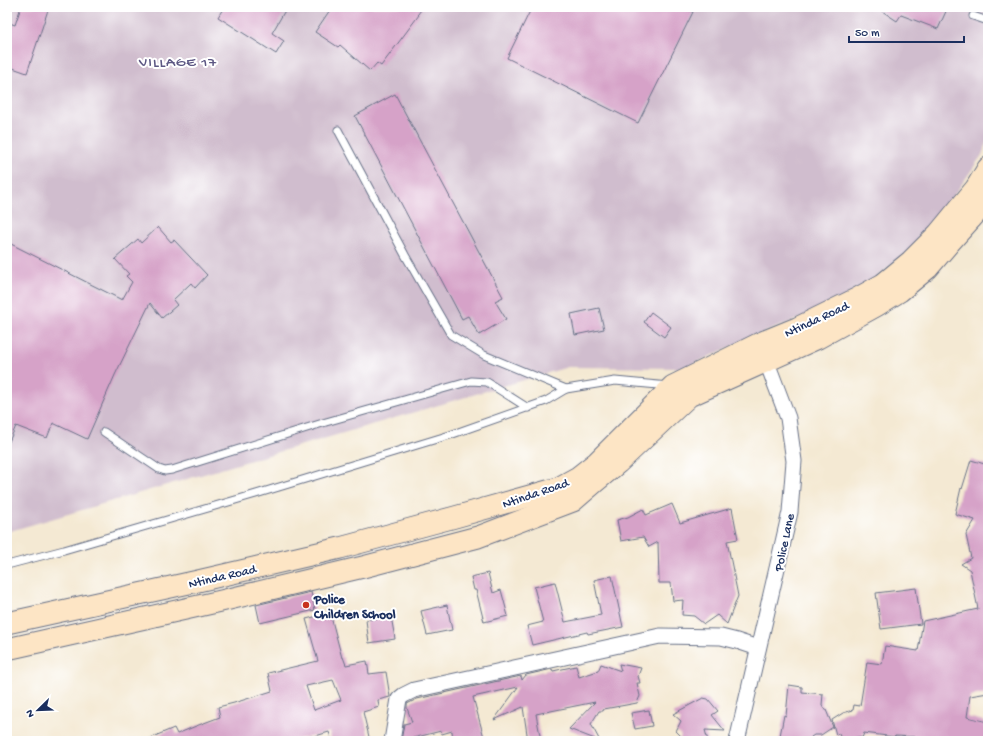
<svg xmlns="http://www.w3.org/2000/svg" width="995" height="748" font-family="'Gochi Hand',sans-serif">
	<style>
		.industrial { fill: #d0bdce }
		.building { fill: #d6a2c8; fill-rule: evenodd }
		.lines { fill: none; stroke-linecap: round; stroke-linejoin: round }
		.lane-casing { stroke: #677087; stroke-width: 9 }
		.street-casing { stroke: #677087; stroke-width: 17 }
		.secondary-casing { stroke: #677087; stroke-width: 23 }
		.lane { stroke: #fff; stroke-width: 7 }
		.street { stroke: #fff; stroke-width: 15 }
		.secondary { stroke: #fde5c5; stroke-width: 21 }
		.poi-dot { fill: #c8321e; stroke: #fff; stroke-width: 1.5 }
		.labels { text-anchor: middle; stroke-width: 4; stroke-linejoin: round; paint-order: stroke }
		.street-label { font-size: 13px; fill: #1b2f5e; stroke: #fff }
		.poi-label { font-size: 13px; font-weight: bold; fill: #1b2f5e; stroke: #fff; text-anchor: start }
		.quarter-label { font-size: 15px; letter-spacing: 1px; fill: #5c5783; stroke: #fff }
	</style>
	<rect width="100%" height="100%" fill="#fff"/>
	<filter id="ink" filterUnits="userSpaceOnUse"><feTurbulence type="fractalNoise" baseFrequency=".025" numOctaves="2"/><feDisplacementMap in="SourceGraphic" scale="8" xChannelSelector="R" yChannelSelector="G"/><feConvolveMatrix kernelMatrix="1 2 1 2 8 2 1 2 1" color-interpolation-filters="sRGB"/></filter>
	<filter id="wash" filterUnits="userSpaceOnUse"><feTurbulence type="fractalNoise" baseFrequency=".012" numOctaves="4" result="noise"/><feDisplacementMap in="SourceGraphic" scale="16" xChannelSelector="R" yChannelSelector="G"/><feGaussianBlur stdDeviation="0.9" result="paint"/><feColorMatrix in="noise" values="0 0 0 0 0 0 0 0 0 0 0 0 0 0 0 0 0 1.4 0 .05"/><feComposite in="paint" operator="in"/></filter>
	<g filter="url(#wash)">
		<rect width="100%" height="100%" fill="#f4e9d3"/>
		<path class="industrial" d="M7,7H988V138L982,155L922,241L847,300L747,339L684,368L568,367L7,532Z"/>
		<g id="blocks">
			<g class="building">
				<path d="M21,7H49L27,73L7,66V22L15,25Z"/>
				<path d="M224,7H287L272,33L284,41L276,54L218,17Z"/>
				<path d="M332,7H423L418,14L419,15L381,66L377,63L370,71L340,45L338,47L315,32Z"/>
				<path d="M532,7H683L693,12L638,123L507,58Z"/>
				<path d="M876,7H948L938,29L901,15L897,21Z"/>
				<path d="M395,94L503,297L495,301L506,319L479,335L468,316L462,319L355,116Z"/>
				<path d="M158,227L171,242L174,240L207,275L195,288L191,283L173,300L177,305L162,318L150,303L115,375L87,439L53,423L47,438L16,426L7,446V242L122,300L132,282L126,276L129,274L115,259L138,239L141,243Z"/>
				<path d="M599,308L604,329L575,335L571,314Z"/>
				<path d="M651,312L671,327L664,337L644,322Z"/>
				<path d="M971,460L988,465V693L970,696L967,717L988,722V741H921L922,737L895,736V737L864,733L862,738L859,737L841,739L839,734L836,735L832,720L843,713L853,710L854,705L860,706L867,662L882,664L885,646L918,651L923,621L978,609L970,570L961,564L971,558L966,535L975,520L955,514L961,488L962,489Z"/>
				<path d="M672,504L680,523L732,508L738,539L727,541L738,596L727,624L717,615L704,624L694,616L682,615L683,600L673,601L671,583H659L658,542L649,547L643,537L621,541L617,520L628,517L643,509L646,515Z"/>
				<path d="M488,573L493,593L501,590L508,616L484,622L476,590H474L471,577Z"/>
				<path d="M612,576L623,627L588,634L587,632L532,645L527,626L543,622L534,587L555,582L565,622L601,615L594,580Z"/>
				<path d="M916,588L921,624L881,629L876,593Z"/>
				<path d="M311,592L315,610L260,623L256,605Z"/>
				<path d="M447,605L452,630L427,635L421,611Z"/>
				<path d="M330,613L342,658L343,657L346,665L367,661L369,674L386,672L390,697L378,700L379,707L363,712L370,741H332L329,732L312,737V736L289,741H143L174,728L177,734L196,726L220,717L218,707L234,703L272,691L268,673L318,661L306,619ZM333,680L341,700L314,710L306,686Z"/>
				<path d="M391,616L395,639L369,643L366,620Z"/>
				<path d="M601,664L621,671L619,664L641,668L638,676L640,683H637L640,696L637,703L604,709L603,711H599L591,724L600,741L569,729L595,702L536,714L541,741H528L523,707L494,720L518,687L473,697L485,741H453L452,731L442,734L441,731L401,741L404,724L412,722L407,708V704L417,699L521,676L522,680L526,675L552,669L553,671L576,666L579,677L598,671Z"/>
				<path d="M789,685L802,687V692L823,694L822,705L826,710L833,727L821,735H814L811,737V741H779L784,715L786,716Z"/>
				<path d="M703,698L708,699L718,711L712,715L725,731L705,730L708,741H679L681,736L676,731L681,721L673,714Z"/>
				<path d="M649,710L652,726L635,729L631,713Z"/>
			</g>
		</g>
	</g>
	<g filter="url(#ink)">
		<use href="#blocks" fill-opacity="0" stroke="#677087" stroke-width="1"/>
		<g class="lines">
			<g class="lane-casing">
				<g id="lane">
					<path d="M973,16L988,21"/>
					<path d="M338,130L405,255L451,335L484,355L566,389"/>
					<path d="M104,432L159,469L165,471L172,470L326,422L471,381L487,382L528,408"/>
					<path d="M7,565L64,550L256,494L450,435L546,401L566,389L615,381L669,386"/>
				</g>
			</g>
			<g class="street-casing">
				<g id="street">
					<path d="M392,741L399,699L404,695L414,690L660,636L721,637L737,641L758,648"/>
					<path d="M737,741L790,512L794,461L788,418L763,352"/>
				</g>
			</g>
			<g class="secondary-casing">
				<g id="secondary">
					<path d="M7,623L198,581L340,548L455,517L558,488L578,477L597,462L673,386L760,343L797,328L858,298L883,284L911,261L938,234L976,188L988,168"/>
					<path d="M7,649L221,601L363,567L478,537L573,501L595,482L618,463L689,396L818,338L876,306L900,291L928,268L951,241L988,200"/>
				</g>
			</g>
			<use href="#lane" class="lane"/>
			<use href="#street" class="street"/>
			<use href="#secondary" class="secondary"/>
		</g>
	</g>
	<circle class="poi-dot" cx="306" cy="605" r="4"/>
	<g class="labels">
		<g class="street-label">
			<text transform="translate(816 318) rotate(-25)" y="5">Ntinda Road</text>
			<text transform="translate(535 492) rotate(-19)" y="5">Ntinda Road</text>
			<text transform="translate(783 542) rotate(-78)" y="5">Police Lane</text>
			<text transform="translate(222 575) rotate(-13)" y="5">Ntinda Road</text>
		</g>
		<g class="poi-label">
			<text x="314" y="603">Police<tspan x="314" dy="15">Children School</tspan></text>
		</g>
		<g class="quarter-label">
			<text x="178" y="66">VILLAGE 17</text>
		</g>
	</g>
	<rect width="995" height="748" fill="none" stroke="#fff" stroke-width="24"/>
	<g transform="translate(38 710) rotate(247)" stroke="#ffffff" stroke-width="3" paint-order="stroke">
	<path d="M0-3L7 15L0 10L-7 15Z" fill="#1b2f5e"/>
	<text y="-6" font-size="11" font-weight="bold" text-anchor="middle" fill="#1b2f5e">N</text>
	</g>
	<path d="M849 36v6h115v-6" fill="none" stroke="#1b2f5e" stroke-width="2"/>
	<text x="855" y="36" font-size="12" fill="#1b2f5e" stroke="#ffffff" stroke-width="3" paint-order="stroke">50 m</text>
</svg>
